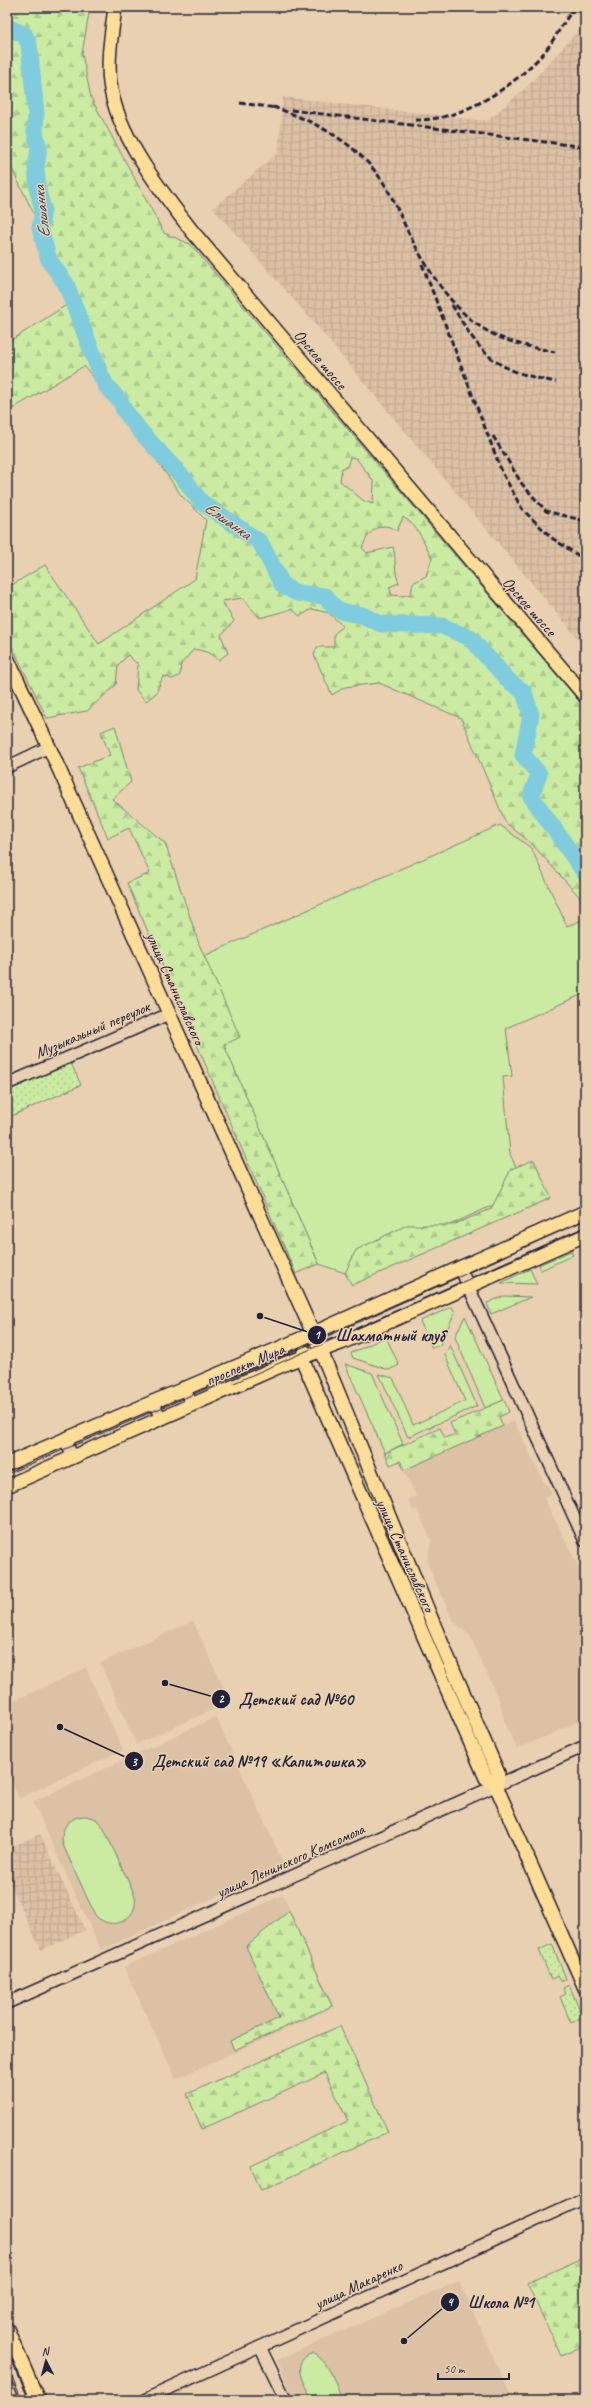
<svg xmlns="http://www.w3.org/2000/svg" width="592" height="2407" font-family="Caveat,sans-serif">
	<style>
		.built { fill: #dcc1a4 }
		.industrial { fill: url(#industrial-grid) }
		.grass { fill: #cbeba3; stroke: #76866f }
		.forest { fill: url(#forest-firs); stroke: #76866f; fill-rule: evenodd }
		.park { fill: url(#park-dots); stroke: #76866f }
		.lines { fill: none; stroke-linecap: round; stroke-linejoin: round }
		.river { stroke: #7fccde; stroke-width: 17 }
		.minor-casing { stroke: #22223b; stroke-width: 14 }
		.major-casing { stroke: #22223b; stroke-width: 16 }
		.minor { stroke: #e9d0b1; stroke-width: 11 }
		.major { stroke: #fedd96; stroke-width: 13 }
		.tram { stroke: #22223b; stroke-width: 1 }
		.rail { stroke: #22223b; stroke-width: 3; stroke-dasharray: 6 3; stroke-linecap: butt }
		.labels { text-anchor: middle; stroke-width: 3; stroke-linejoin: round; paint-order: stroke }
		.street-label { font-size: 16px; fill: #22223b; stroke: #e9d0b1 }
		.water-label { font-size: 17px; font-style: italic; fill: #35445c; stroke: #e9d0b1 }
		.leader { fill: none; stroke: #22223b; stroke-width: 1.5 }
		.callout-dot { fill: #22223b; stroke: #e9d0b1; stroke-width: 1.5 }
		.mark-label { font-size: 12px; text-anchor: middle; font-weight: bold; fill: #fff }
		.callout-label { font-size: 17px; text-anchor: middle; font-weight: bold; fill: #22223b; stroke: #e9d0b1; stroke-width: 3; stroke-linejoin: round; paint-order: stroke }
	</style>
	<defs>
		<pattern id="industrial-grid" width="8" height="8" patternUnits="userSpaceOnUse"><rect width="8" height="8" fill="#dcc1a4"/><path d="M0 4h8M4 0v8" fill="none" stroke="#bca68e"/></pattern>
		<pattern id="forest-firs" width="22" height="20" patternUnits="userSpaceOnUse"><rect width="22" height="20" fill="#cbeba3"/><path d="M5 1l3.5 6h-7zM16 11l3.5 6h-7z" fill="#aec98d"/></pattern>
		<pattern id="park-dots" width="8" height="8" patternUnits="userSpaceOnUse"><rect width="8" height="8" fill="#cbeba3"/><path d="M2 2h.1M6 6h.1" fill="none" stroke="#aec98d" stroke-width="1.8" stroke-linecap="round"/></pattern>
	</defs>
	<rect width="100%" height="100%" fill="#e9d0b1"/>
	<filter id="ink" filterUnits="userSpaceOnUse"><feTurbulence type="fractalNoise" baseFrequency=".025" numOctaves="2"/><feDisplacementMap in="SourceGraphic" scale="8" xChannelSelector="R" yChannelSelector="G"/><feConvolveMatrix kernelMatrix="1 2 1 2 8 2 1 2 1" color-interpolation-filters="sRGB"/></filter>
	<g filter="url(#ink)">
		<g class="built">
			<path d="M514,1421L545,1485L547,1484L552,1494L544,1498L585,1580V1719L517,1749L505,1723L500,1702L470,1636L453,1621L427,1563L431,1540L417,1509L413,1510L408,1500L416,1496L404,1470Z"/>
			<path d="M193,1621L230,1702L136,1744L100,1663Z"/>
			<path d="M86,1668L123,1750L19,1798L7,1772V1704Z"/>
			<path d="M216,1717L284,1865L101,1950L33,1802Z"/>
			<path d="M283,1895L334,2007L176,2079L124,1967Z"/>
			<path d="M459,2281L513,2400H295L277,2360Z"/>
		</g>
		<g class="industrial">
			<path d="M585,23V647L309,317L213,208L278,153L283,97L487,121L529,85Z"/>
			<path d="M40,1834L85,1930L41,1950L7,1877V1849Z"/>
		</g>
		<g class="grass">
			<path d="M500,825L531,848L567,926L585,919V993L506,1028L512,1076L503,1077L510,1154L526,1190L345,1273L319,1264L188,963Z"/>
			<path d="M571,1251L573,1255L541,1270L539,1265Z"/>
			<path d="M530,1269L537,1284L501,1283Z"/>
			<path d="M504,1296L531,1297L491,1314L487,1303Z"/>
			<path d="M452,1307L455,1312L440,1345L432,1348L420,1321Z"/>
			<path d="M465,1316L504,1400L485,1408L455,1337Z"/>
			<path d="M386,1337L399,1365L389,1370L353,1358L351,1353Z"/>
			<path d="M450,1345L477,1406L408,1437L379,1374L393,1378L413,1425L465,1401L445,1355Z"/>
			<path d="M345,1364L372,1373L403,1444L385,1453Z"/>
			<path d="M86,1816L96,1819L103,1827L135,1896C139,1920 111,1933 95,1915L63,1845C59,1829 69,1816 86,1816Z"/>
			<path d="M313,2353C330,2362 335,2383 342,2400H312C304,2383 288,2362 313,2353Z"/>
		</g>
		<g class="forest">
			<path d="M7,7H90L82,54L91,98L164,233L190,244L585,708V903L532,844L506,823L461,718L379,683L345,687L332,695L314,655L317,647H334V634L343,626L329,613L312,609L300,616L292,609L260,618L242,598L222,601L234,621L221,635L228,653L219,660L207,652L194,649L181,664L180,675L173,679L163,676L156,693L146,701L136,690L138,665L128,655L118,665L116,685L87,711L47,718L7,636V588L45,565L99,644L195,579L206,520L181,495L125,415L84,366L7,412V343L76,299L7,159ZM350,457L356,458L374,482L373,504L364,501L340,481L342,468L347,467ZM403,517C420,527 423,542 432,558L426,576L413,583L411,594L402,596L392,595L389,587L399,583C393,569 397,561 393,547L367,553L362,548C368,531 381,519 397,531Z"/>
			<path d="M115,726L131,782L112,799L165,843L199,944L240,1037L224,1045L319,1264L296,1274L127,883L150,873L129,828L108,838L78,768L110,755L101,732Z"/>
			<path d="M534,1160L551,1198L352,1285L345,1273L356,1250L407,1225H453L491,1209L511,1169Z"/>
			<path d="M504,1400L509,1412L499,1417L503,1426L404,1470L400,1461L390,1465L385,1453L440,1428L445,1438L455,1434L450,1423Z"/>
			<path d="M289,1911L332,2006L234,2050L230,2041L279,2018L246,1946Z"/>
			<path d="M340,2026L388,2132L261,2190L251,2166L348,2121L325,2073L202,2129L187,2094Z"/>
			<path d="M585,2257V2345L561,2356L527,2283Z"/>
		</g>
		<g class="park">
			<path d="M70,1061L81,1085L7,1118V1090Z"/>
			<path d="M552,1944L566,1979L561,1982L558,1976L551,1979L539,1950Z"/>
			<path d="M569,1985L583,2017L571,2023L560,1997L566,1994L563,1988Z"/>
		</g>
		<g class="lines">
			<path class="river" d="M7,27L25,35L29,45L36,113L35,132L39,148L36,167L38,191L43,210L40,228L49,260L66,284L102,378L107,387L121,402L124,410L141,432L185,480L201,502L260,542L283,586L297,593L325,596L334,607L344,612L362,615L381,624L442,626L470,638L509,681L524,692L531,715L523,755L539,774L531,796L585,873"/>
			<g class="minor-casing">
				<g id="minor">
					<path d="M7,767L49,747"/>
					<path d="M7,1084L169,1014"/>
					<path d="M460,1268L585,1541"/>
					<path d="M184,1387L192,1405"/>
					<path d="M153,1401L161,1419"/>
					<path d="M65,1439L73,1458"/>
					<path d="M7,2003L585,1746"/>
					<path d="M260,2347L286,2400"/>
					<path d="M144,2400L585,2198"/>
				</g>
			</g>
			<g class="major-casing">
				<g id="major">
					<path d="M115,7C112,32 107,58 110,83C116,134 161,191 192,231L585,696"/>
					<path d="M7,658L49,747L321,1351L436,1630L498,1773L496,1786L585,1988"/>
					<path d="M305,1352L302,1359L486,1778L496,1786"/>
					<path d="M7,1464L280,1348L585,1212"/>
					<path d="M7,1486L287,1363L341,1343L585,1235"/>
					<path d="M7,2329L38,2400"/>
					<path d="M7,2388L12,2400"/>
				</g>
			</g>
			<use href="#minor" class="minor"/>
			<use href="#major" class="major"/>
			<g class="tram">
				<path d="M234,1383L585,1228"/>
				<path d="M7,1474L308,1345L585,1220"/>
				<path d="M7,2350L29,2400"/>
				<path d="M7,2365L22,2400"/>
			</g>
			<g class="rail">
				<path d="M240,103L277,108"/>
				<path d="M273,107C312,120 353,141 378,175C391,192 400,215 409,234C429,272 456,318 497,336C515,344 535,348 555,352"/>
				<path d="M291,110L585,147"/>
				<path d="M415,120C462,121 511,88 542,55C554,41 563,22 575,7"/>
				<path d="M422,264L502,472L522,509L552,538L585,560"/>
				<path d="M452,305C483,358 494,370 556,382"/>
				<path d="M493,436L522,484L546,511L585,521"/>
			</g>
		</g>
	</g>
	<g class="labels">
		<g class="street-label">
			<text transform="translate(321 359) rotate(50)" y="6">Орское шоссе</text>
			<text transform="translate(530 606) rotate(49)" y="6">Орское шоссе</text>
			<text transform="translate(176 988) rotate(66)" y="6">улица Станиславского</text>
			<text transform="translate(92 1029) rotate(-23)" y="6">Музыкальный переулок</text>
			<text transform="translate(245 1364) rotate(-23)" y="6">проспект Мира</text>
			<text transform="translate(406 1555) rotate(66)" y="6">улица Станиславского</text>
			<text transform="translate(290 1860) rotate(-24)" y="6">улица Ленинского Комсомола</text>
			<text transform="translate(358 2284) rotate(-25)" y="6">улица Макаренко</text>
		</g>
		<g class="water-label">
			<text transform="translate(41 212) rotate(-96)" y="6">Елшанка</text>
			<text transform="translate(228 520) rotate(35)" y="6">Елшанка</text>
		</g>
	</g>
	<path class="leader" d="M260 1316L317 1335M165 1683L221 1699M60 1727L134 1761M404 2341L450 2302"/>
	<g class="callout-dot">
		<circle cx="260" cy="1316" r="4"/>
		<circle cx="165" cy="1683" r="4"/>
		<circle cx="60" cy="1727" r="4"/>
		<circle cx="404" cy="2341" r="4"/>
		<circle cx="317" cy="1335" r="10"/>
		<circle cx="221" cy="1699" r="10"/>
		<circle cx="134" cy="1761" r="10"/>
		<circle cx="450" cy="2302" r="10"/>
	</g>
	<g class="mark-label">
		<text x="317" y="1339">1</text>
		<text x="221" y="1703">2</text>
		<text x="134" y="1766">3</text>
		<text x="450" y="2306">4</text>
	</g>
	<g class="callout-label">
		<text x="390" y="1341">Шахматный клуб</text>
		<text x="296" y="1705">Детский сад №60</text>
		<text x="259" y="1767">Детский сад №19 «Капитошка»</text>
		<text x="501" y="2308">Школа №1</text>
	</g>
	<rect width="592" height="2407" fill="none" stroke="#e9d0b1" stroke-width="24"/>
	<rect x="12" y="12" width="568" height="2383" fill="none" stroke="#22223b" stroke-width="1.5" filter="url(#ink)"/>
	<g transform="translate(46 2361) rotate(354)" stroke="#e9d0b1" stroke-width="3" paint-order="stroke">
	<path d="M0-3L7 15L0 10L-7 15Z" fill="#22223b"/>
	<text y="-6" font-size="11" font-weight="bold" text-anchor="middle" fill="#22223b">N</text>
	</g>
	<path d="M438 2373v6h71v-6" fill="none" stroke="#22223b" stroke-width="2"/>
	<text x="444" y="2373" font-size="12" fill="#22223b" stroke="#e9d0b1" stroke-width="3" paint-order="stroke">50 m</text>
</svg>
